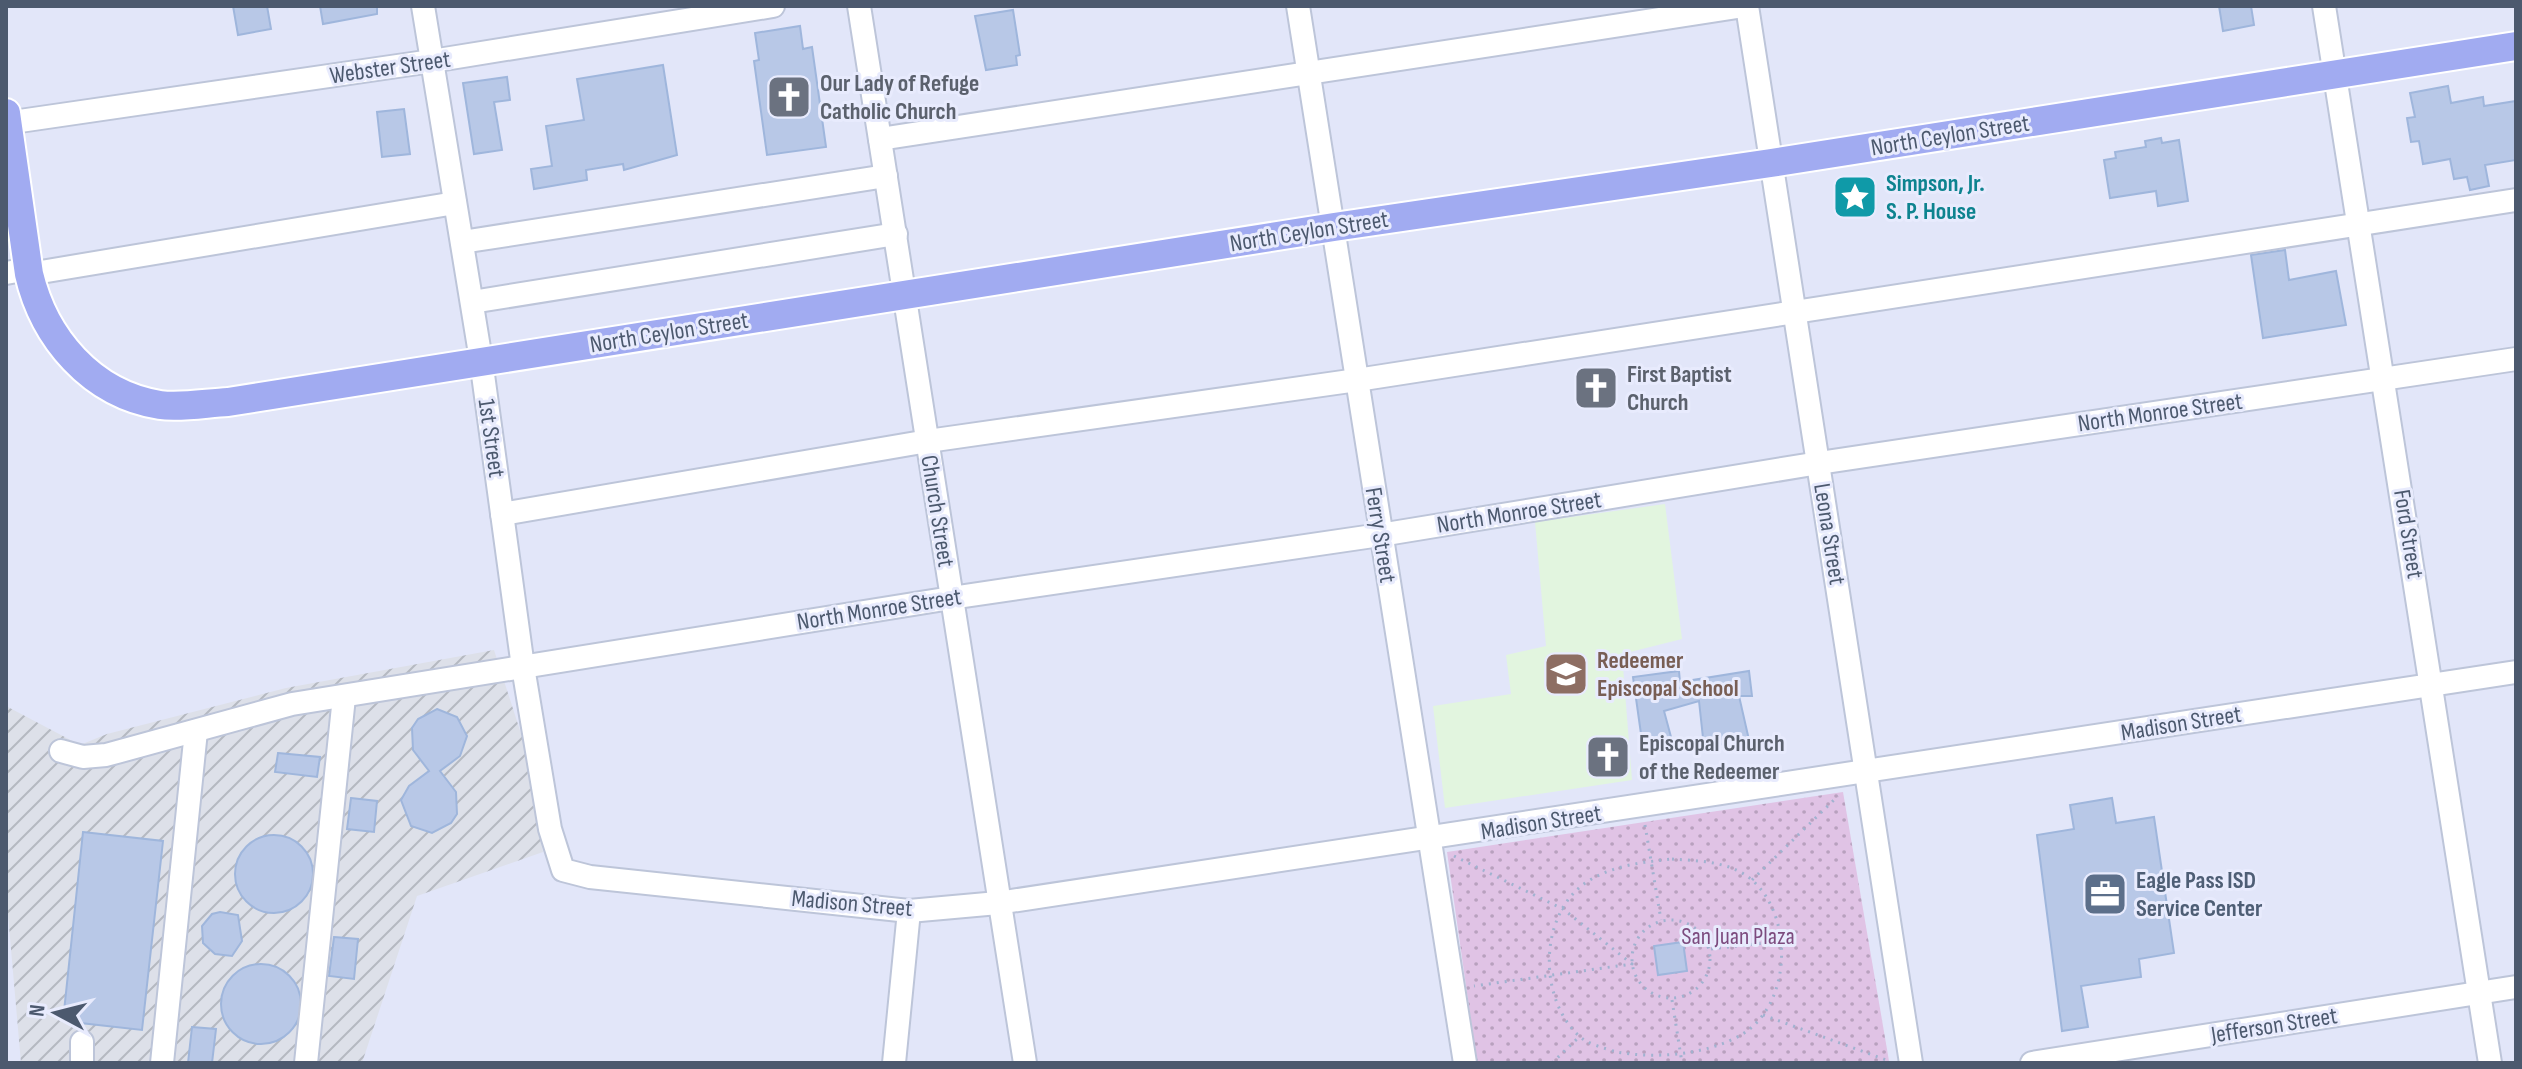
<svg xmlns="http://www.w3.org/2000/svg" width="2522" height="1069" font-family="'Sofia Sans Condensed',sans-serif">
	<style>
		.industrial { fill: url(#industrial-furrows) }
		.education { fill: #e2f5df }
		.park { fill: url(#park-dots) }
		.building { fill: #b8c8e7; stroke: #9fb6dc; stroke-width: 2 }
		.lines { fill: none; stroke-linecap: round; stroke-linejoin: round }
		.minor-casing { stroke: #bdc5d9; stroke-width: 26 }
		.major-casing { stroke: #fff; stroke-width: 32 }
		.path { stroke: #a1b2d0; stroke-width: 3; stroke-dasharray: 2 6; stroke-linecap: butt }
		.minor { stroke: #fff; stroke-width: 22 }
		.major { stroke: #a1abf1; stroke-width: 28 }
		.labels { text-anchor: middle; stroke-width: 6; stroke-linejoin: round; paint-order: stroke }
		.street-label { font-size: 24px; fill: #4c596e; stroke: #e8ebfd }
		.worship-label { font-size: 24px; font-weight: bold; fill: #5b616d; stroke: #e8ebfd; text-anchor: start }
		.culture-label { font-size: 24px; font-weight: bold; fill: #0d838f; stroke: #e8ebfd; text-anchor: start }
		.education-label { font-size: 24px; font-weight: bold; fill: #785e54; stroke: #e8ebfd; text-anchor: start }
		.service-label { font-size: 24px; font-weight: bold; fill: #4e5e75; stroke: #e8ebfd; text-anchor: start }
		.park-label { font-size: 24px; fill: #7c4b7e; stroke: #e8ebfd }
	</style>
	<defs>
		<pattern id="industrial-furrows" width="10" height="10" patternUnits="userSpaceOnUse" patternTransform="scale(2)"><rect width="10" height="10" fill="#dde0e9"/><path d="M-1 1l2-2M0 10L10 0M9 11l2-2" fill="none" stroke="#b5b9c1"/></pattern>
		<pattern id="park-dots" width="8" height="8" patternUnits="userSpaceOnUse" patternTransform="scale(2)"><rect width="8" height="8" fill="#e0c3e5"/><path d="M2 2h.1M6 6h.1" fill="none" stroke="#b8a1be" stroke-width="1.8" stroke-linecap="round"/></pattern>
	</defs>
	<rect width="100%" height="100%" fill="#e2e6f9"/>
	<path class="industrial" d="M494,650L525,746L543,852L417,896L362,1063H21L6,892V706L80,745L107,734L286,688Z"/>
	<path class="education" d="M1665,504L1682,639L1622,654L1632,780L1445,808L1433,706L1511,694L1506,655L1546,646L1535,522Z"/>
	<path class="park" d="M1843,792L1889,1061L1477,1063L1447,852Z"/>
	<g class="building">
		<path d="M233,6H267L271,29L238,35Z"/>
		<path d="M320,6H377V14L323,24Z"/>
		<path d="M2219,6H2251L2254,25L2223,31Z"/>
		<path d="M1013,10L1020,55L1016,56L1017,65L986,70L975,16Z"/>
		<path d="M800,26L803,49L812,47L826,147L767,155L754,61L759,60L755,33Z"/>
		<path d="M663,65L677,155L624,170L623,164L586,170L587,180L534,189L531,169L552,166L546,126L584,120L577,79Z"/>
		<path d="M507,77L510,100L494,102L502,150L474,154L463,83Z"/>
		<path d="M2448,86L2451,103L2483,97L2484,106L2516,101V160L2485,165L2489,186L2470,190L2467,177L2454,179L2450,159L2423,164L2419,141L2411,142L2407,118L2415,117L2410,93Z"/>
		<path d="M404,109L410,154L382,157L377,112Z"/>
		<path d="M2161,138L2162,143L2179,140L2188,201L2158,206L2156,191L2110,198L2104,160L2116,158L2115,152L2146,147L2145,141Z"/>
		<path d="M2285,250L2289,280L2336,271L2346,325L2263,338L2251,255Z"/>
		<path d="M1679,671L1680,682L1749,671L1752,696H1739L1749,740L1704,747L1699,701L1664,711L1671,737L1642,741L1633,677Z"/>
		<path d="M437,709L457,717L467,736L460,756L440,771L456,792L457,814L451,823L432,833L411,826L401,800L409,786L429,771L413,750L412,728L418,719Z"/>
		<path d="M278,753L320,757L317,777L275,772Z"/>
		<path d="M351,798L377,801L374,832L347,829Z"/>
		<path d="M2112,798L2116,823L2154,817L2174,953L2139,959L2141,977L2081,986L2088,1027L2062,1031L2037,835L2074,829L2070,805Z"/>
		<path d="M83,832L163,841L142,1030L63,1021Z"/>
		<circle cx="274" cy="874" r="39"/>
		<path d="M220,912L238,915L242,941L232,956L215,954L203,943L202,926L212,914Z"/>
		<path d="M334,937L358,939L354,979L329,976Z"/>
		<path d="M1683,942L1687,971L1658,975L1654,946Z"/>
		<circle cx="261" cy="1004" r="40"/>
		<path d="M192,1027L216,1029L212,1063H188Z"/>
	</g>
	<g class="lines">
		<g class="minor-casing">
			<g id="minor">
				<path d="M423,6L481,360L523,667L550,829L563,870L590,877L909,911L998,903L2516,672"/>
				<path d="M859,6L1025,1063"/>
				<path d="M1298,6L1465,1063"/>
				<path d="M1747,6L1911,1063"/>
				<path d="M2324,6L2490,1063"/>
				<path d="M6,123L432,61L773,6"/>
				<path d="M880,139L1744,6"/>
				<path d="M462,242L886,176"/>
				<path d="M6,273L28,269"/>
				<path d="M29,274L455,203"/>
				<path d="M472,302L896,234"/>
				<path d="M502,514L928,441L1357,380L2516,200"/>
				<path d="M61,751L83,757L106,755L292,704L951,598L1380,535L1819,463L2516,359"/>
				<path d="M82,1042V1063"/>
				<path d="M162,1063L196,731"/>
				<path d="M306,1063L344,697"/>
				<path d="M894,1063L909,911"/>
				<path d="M2032,1063L2516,987"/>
			</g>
		</g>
		<g class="major-casing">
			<path id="major" d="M6,113L29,274C44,338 91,394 160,405C181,408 207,403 228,402L1334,227L1771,163L2516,46"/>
		</g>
		<g class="path">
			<path d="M1645,825L1661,920"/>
			<path d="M1454,856L1563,909L1632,964L1474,986"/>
			<path d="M1672,859C1699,861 1730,861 1752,880C1795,918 1791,1006 1741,1035C1706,1055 1655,1059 1617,1052C1606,1049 1585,1043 1578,1035C1537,996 1539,910 1590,880C1615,865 1644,862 1672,859Z"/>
			<path d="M1752,880L1838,796"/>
			<circle cx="1671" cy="959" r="39"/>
			<path d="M1711,949L1782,941"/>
			<path d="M1672,1000L1682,1063"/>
			<path d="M1763,1015L1889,1061"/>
			<path d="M1552,1063L1578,1038"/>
		</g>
		<use href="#minor" class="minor"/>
		<use href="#major" class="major"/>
	</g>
	<defs>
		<g id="church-square" transform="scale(2.3)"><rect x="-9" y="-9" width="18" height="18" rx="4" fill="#6b7280" stroke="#e8ebfd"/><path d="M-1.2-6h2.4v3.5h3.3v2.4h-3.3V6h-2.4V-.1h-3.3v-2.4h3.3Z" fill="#fff"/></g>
		<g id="sight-square" transform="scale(2.3)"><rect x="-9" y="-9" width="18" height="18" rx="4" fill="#0f9aa8" stroke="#e8ebfd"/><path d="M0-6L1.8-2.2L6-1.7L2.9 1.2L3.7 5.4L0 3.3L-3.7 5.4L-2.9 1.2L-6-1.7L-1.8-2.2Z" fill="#fff"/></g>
		<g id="school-square" transform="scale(2.3)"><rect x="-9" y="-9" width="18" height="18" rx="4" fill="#8d6e63" stroke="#e8ebfd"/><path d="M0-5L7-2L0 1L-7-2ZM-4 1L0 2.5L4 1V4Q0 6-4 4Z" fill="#fff"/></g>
		<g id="office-square" transform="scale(2.3)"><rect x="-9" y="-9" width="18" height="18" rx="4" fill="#5c6f8a" stroke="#e8ebfd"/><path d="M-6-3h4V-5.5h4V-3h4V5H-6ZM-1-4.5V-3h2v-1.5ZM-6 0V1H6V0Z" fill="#fff"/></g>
	</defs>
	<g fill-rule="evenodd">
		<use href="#church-square" x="789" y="97"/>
		<use href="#sight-square" x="1855" y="197"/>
		<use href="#church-square" x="1596" y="388"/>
		<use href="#school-square" x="1566" y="674"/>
		<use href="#church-square" x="1608" y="757"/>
		<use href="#office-square" x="2105" y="894"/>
	</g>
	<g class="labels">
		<g class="street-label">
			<text transform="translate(390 67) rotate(-8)" y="8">Webster Street</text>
			<text transform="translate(1950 135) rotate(-9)" y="8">North Ceylon Street</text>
			<text transform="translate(1309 231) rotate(-9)" y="8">North Ceylon Street</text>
			<text transform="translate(669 332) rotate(-9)" y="8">North Ceylon Street</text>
			<text transform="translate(2160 412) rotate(-8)" y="8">North Monroe Street</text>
			<text transform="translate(492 438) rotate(82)" y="8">1st Street</text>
			<text transform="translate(938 511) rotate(81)" y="8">Church Street</text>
			<text transform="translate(1519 512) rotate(-9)" y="8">North Monroe Street</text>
			<text transform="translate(1830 534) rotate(81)" y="8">Leona Street</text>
			<text transform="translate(2409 534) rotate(81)" y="8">Ford Street</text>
			<text transform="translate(1381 535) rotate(81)" y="8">Ferry Street</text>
			<text transform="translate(879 609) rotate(-9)" y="8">North Monroe Street</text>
			<text transform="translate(2181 723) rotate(-9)" y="8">Madison Street</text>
			<text transform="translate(1541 822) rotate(-9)" y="8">Madison Street</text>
			<text transform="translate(852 903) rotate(5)" y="8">Madison Street</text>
			<text transform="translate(2274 1025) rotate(-9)" y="8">Jefferson Street</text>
		</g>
		<g class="worship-label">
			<text x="820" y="91">Our Lady of Refuge<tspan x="820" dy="28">Catholic Church</tspan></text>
			<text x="1627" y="382">First Baptist<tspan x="1627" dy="28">Church</tspan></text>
			<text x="1639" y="751">Episcopal Church<tspan x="1639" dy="28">of the Redeemer</tspan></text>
		</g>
		<g class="culture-label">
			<text x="1886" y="191">Simpson, Jr.<tspan x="1886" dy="28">S. P. House</tspan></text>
		</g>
		<g class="education-label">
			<text x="1597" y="668">Redeemer<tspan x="1597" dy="28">Episcopal School</tspan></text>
		</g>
		<g class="service-label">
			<text x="2136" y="888">Eagle Pass ISD<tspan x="2136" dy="28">Service Center</tspan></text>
		</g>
		<g class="park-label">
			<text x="1738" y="944">San Juan Plaza</text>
		</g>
	</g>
	<rect width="2522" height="1069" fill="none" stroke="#4c596e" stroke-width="16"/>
	<g transform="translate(56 1013) rotate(277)" stroke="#e8ebfd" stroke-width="6" paint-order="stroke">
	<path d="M0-6L14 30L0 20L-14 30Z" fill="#4c596e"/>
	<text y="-12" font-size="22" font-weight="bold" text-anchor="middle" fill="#4c596e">N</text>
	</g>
</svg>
